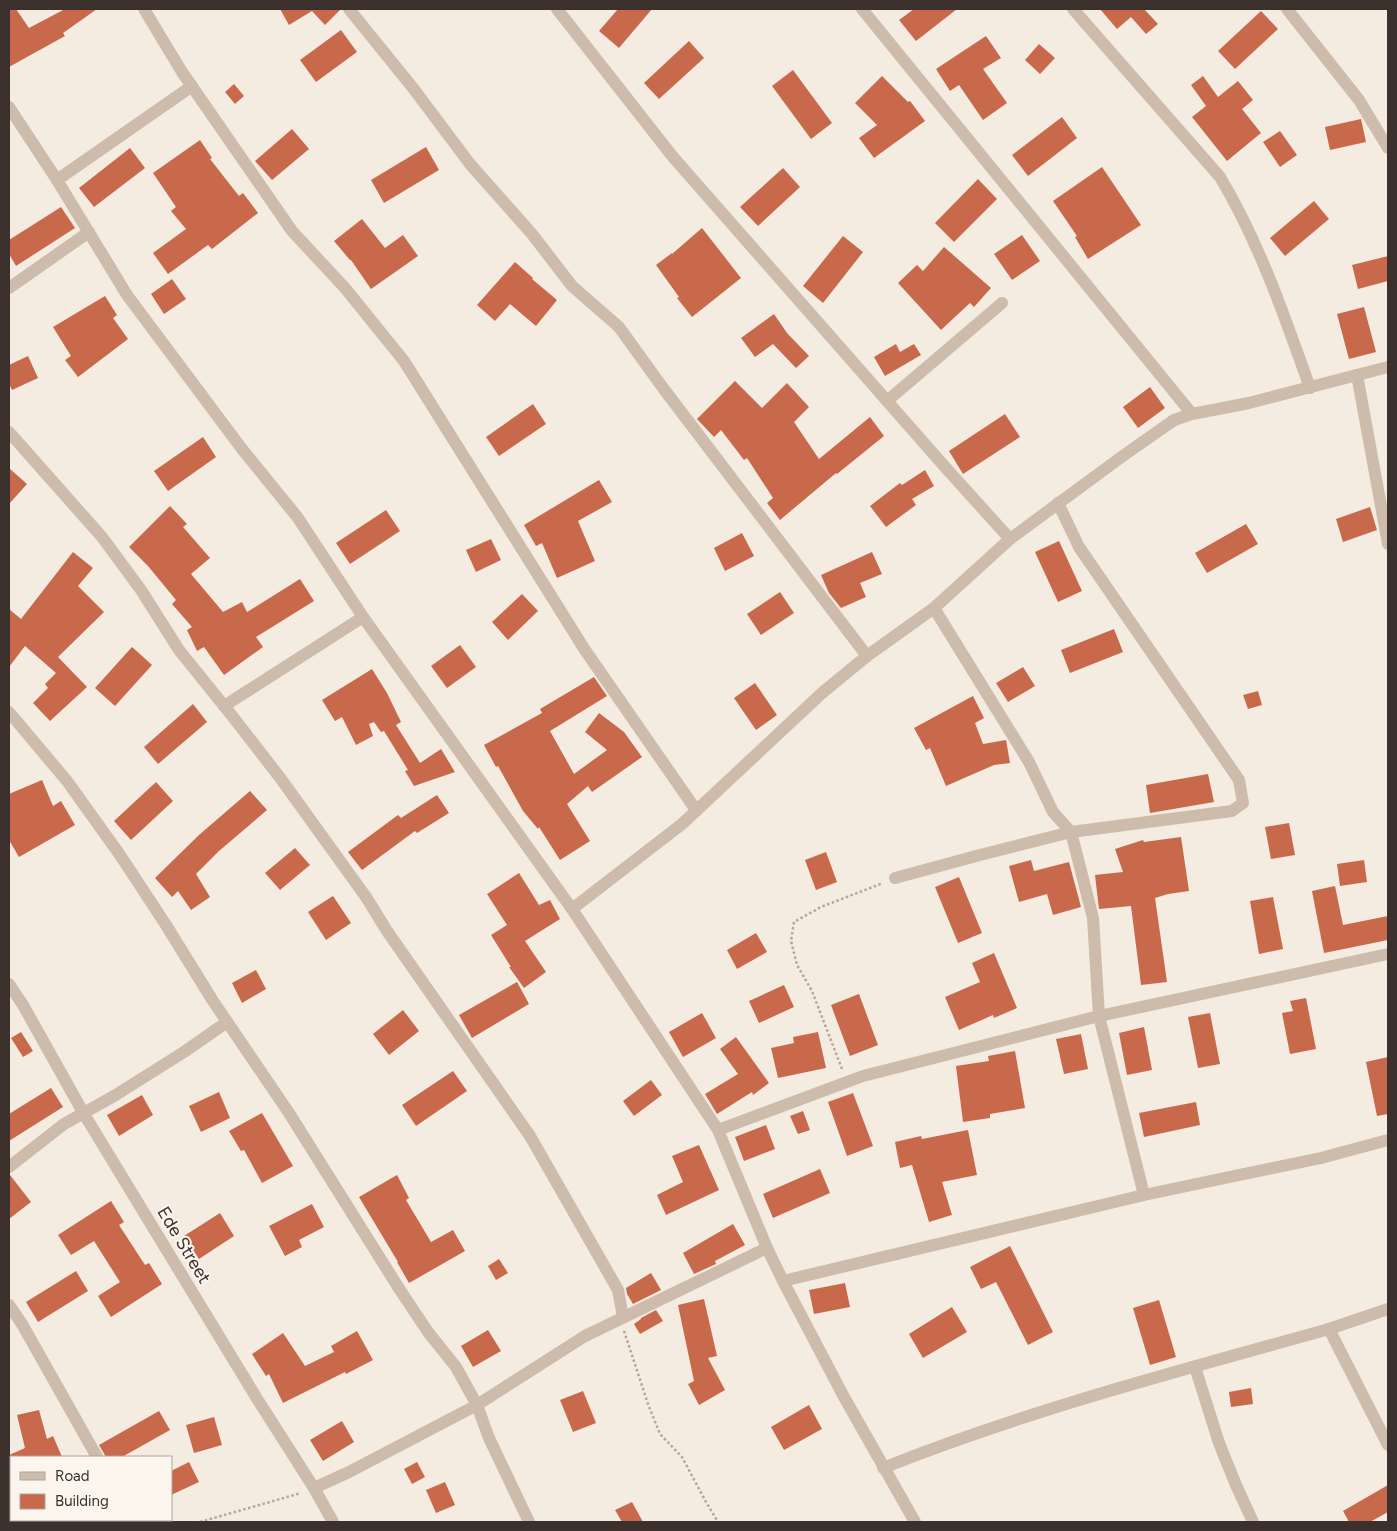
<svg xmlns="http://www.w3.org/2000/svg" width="1397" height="1531" font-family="Figtree,sans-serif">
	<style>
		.building { fill: #c8694b }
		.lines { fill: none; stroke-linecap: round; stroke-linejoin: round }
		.path { stroke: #b9a596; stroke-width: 2.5; stroke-dasharray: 2.5 2.5; stroke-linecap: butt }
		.street { stroke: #cdbbac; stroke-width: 12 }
		.labels { text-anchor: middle; stroke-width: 4; stroke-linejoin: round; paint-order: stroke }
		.street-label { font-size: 18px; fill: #3b302b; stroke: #fbf5ee }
	</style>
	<rect width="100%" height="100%" fill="#f4ebe1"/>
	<g class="building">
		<path d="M9,9H16L29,28L65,9H97L63,33L65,36L9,67Z"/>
		<path d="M280,9H341L325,25L312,11L289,25Z"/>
		<path d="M618,9H652L619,48L599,31Z"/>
		<path d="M914,9H957L916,41L899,20Z"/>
		<path d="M1100,9H1144L1158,24L1146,34L1131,17L1117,29Z"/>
		<path d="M1261,11L1278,29L1235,69L1218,51Z"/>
		<path d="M341,30L357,52L316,82L300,60Z"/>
		<path d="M986,36L1001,58L983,69L1007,103L983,120L959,85L950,91L936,69Z"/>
		<path d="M689,41L704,58L659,99L644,83Z"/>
		<path d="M1039,44L1055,58L1040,74L1025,60Z"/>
		<path d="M793,70L832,123L811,139L772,86Z"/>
		<path d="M882,76L908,102L910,101L925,121L874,158L859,138L877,125L855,103Z"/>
		<path d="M1203,76L1218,97L1238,81L1253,100L1242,109L1261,133L1227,161L1192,117L1206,106L1191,85Z"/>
		<path d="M234,84L244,96L235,104L225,92Z"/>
		<path d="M1062,117L1077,138L1028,176L1012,155Z"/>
		<path d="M1361,119L1366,142L1330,150L1325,127Z"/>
		<path d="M292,129L309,149L272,180L255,161Z"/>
		<path d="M1280,131L1297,155L1280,167L1263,142Z"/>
		<path d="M200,140L212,158L210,159L239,196L243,193L258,213L212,249L208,245L168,274L153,253L186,229L171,211L176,207L153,173Z"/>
		<path d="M426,147L439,170L384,203L371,180Z"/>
		<path d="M130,148L145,168L94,207L79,188Z"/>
		<path d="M1102,167L1141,225L1088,259L1075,237L1077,236L1053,201Z"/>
		<path d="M783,168L800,187L758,226L740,207Z"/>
		<path d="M978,179L997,199L954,242L935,223Z"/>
		<path d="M1314,201L1329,219L1285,256L1270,238Z"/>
		<path d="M61,207L75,228L16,266L9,254V240Z"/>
		<path d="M362,219L385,248L403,235L418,256L371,289L351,260H350L334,241Z"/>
		<path d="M702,228L741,278L692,317L677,298L679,297L656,265L672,253V254Z"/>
		<path d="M1022,235L1040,261L1012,280L994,254Z"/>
		<path d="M843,236L863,252L823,303L803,286Z"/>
		<path d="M944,247L991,288L974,307L970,303L941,330L898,283L917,265L923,271Z"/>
		<path d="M1388,256V281L1358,289L1352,265Z"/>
		<path d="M515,262L533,278L532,279L557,300L536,326L510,304L495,321L477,305Z"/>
		<path d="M172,279L186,299L164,314L151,294Z"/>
		<path d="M105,296L117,315L113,318L128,339L78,377L65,360L71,356L53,327Z"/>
		<path d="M1364,307L1376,352L1349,359L1337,314Z"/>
		<path d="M774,314L787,333L809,356L796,368L773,344L755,357L741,338Z"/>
		<path d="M896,344L900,352L914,344L921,355L885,376L874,357Z"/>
		<path d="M28,356L38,378L12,390L9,384V365Z"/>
		<path d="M735,381L762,408L787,383L809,407L794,422L819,459L870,417L884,436L837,474L836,473L780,520L767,503L773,498L747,458L744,460L721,430L714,437L697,419Z"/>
		<path d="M1150,387L1165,408L1138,428L1123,407Z"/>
		<path d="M533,404L546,424L499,456L486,437Z"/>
		<path d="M1005,414L1020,437L963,474L949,451Z"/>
		<path d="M203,437L216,457L168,491L154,471Z"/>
		<path d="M9,468L27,484L9,504Z"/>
		<path d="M925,470L934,486L912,499L916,505L886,527L870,506L900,483L902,485Z"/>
		<path d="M599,480L612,502L578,521L595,561L557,578L542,543L536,546L524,525Z"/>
		<path d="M170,506L187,524L183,527L210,558L191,574L223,612L242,602L247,612L300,579L314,601L256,637L263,647L224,675L204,647L197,651L187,630L192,627L172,604L176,600L148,566L129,547Z"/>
		<path d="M1370,507L1377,530L1343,542L1336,519Z"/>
		<path d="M386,510L400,531L350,564L336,543Z"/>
		<path d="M1246,524L1258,544L1207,573L1195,553Z"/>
		<path d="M742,533L754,556L725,571L714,548Z"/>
		<path d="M491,539L501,560L476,572L466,550Z"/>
		<path d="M1059,541L1082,591L1058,602L1035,552Z"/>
		<path d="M73,552L93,568L78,586L104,612L58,657L87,687L50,721L33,703L48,688L45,684L56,673L25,646L9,667V609L21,619Z"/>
		<path d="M872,552L882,574L860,583L866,597L841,608L829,593L821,575Z"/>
		<path d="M780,592L794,613L761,635L747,614Z"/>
		<path d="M522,594L538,611L508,640L492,622Z"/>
		<path d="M1114,629L1123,652L1070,673L1061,650Z"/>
		<path d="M460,645L476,667L447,688L431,666Z"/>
		<path d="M132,647L152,665L115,706L95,688Z"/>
		<path d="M1023,667L1035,686L1008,702L996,683Z"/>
		<path d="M372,669L387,693L401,722L396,725L420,763L441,749L455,772L414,786L405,771L408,770L384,731L381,732L374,722L369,724L373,736L356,745L342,717L335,721L322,700Z"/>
		<path d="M594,677L607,696L550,731L574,774L607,750L585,732L599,713L624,732L642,757L592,792L588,786L567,804L590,841L560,860L539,827L538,829L523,811L498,766L496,767L484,745L542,713L540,709Z"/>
		<path d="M755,683L777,715L756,730L734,698Z"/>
		<path d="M1258,691L1262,705L1248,709L1243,695Z"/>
		<path d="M973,696L984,718L975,723L983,744L1006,740L1010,763L994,765L946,786L930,748L926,750L914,728Z"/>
		<path d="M193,704L207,722L158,764L144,747Z"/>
		<path d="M1208,774L1214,802L1150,813L1146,785Z"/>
		<path d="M42,780L53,806L61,801L75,825L19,857L9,840V794Z"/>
		<path d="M156,782L173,801L131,840L114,821Z"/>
		<path d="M250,791L267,810L219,851L196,874L210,897L191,910L178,891L172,897L155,878L199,835Z"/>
		<path d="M437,795L449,813L417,833L415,831L362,870L348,852L398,815L401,818Z"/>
		<path d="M1289,823L1295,855L1271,859L1265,827Z"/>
		<path d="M1181,837L1189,891L1168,894L1155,898L1167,982L1141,985L1131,906L1099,909L1095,875L1123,872L1115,849L1143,840L1144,842Z"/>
		<path d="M295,848L310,865L280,890L265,873Z"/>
		<path d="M826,852L837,882L816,890L805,860Z"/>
		<path d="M1031,860L1034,871L1069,862L1081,907L1053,915L1047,894L1019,902L1009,866Z"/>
		<path d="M1364,860L1367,882L1340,886L1337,864Z"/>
		<path d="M519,873L539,905L550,900L560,919L525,941L546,972L524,988L509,967H511L491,935L507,925L487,894Z"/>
		<path d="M959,877L982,933L958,943L935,887Z"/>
		<path d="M1335,886L1343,925L1388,916V940L1324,953L1312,891Z"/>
		<path d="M333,896L351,923L326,940L308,912Z"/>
		<path d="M1273,897L1283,949L1259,954L1250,901Z"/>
		<path d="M756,933L767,952L737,969L727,950Z"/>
		<path d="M994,953L1017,1008L994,1018L993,1015L959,1030L945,997L980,982L972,963Z"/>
		<path d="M256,970L266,989L242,1003L232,983Z"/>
		<path d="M517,982L529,1004L472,1038L459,1015Z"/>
		<path d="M784,985L794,1007L759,1023L749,1001Z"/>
		<path d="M859,994L878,1045L850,1056L831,1005Z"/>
		<path d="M1306,998L1316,1049L1290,1054L1282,1013L1293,1011L1290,1001Z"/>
		<path d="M403,1010L419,1031L389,1055L373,1034Z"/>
		<path d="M702,1013L716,1038L683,1057L669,1032Z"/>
		<path d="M1210,1013L1220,1064L1198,1068L1188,1017Z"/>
		<path d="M1144,1027L1152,1070L1127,1075L1119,1033Z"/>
		<path d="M21,1032L33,1051L23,1057L11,1038Z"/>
		<path d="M818,1032L826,1068L778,1078L771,1048L794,1043L793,1037Z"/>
		<path d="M1081,1034L1088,1069L1064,1074L1056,1039Z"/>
		<path d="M736,1037L769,1083L753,1095L752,1092L717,1114L705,1094L738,1074L720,1049Z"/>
		<path d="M1015,1051L1025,1108L990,1114V1118L963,1122L956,1066L989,1061L988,1056Z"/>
		<path d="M1388,1057V1114L1377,1116L1366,1062Z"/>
		<path d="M453,1071L467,1091L416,1126L402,1105Z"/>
		<path d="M651,1080L662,1095L634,1116L623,1101Z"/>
		<path d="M51,1088L63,1107L9,1141V1114Z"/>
		<path d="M219,1092L230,1118L201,1132L189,1106Z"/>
		<path d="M853,1093L873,1146L847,1156L828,1102Z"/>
		<path d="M142,1095L153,1115L119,1136L107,1115Z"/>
		<path d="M1196,1102L1200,1125L1144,1137L1139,1113Z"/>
		<path d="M803,1111L810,1130L798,1134L790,1116Z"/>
		<path d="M262,1113L293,1166L262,1183L244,1150L241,1151L229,1131Z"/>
		<path d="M766,1125L775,1149L744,1161L735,1137Z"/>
		<path d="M968,1130L977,1175L942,1182L952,1215L929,1222L912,1165L900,1168L895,1142L921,1136L922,1139Z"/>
		<path d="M699,1145L719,1190L666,1215L657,1195L683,1182L672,1156Z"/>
		<path d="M820,1169L830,1193L773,1218L763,1194Z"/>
		<path d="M9,1175H10L31,1202L9,1219Z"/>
		<path d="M397,1175L409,1198L406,1200L431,1242L453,1230L465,1251L409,1283L397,1262H398L359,1197Z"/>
		<path d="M111,1201L124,1222L119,1225L145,1265L149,1263L162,1284L111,1317L98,1296L120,1282L94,1241L71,1255L58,1235Z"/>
		<path d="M312,1204L324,1227L299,1240L302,1247L285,1256L269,1226Z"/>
		<path d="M220,1213L234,1236L199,1259L184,1236Z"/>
		<path d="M733,1224L745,1245L715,1261L716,1264L694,1274L683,1253Z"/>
		<path d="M1010,1246L1053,1332L1028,1345L996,1282L981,1289L970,1267Z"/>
		<path d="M499,1259L508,1273L496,1280L488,1266Z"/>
		<path d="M76,1271L88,1291L38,1322L26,1302Z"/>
		<path d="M651,1273L661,1290L633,1304L627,1294L626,1288Z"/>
		<path d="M845,1283L850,1307L814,1314L809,1290Z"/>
		<path d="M704,1299L717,1356L708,1358L725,1390L699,1405L688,1384L694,1381L678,1305Z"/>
		<path d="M1159,1300L1176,1357L1150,1365L1133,1308Z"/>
		<path d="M952,1307L967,1332L923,1358L909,1334Z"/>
		<path d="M656,1310L663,1321L640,1334L634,1324L641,1319V1318Z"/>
		<path d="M488,1330L501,1351L473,1367L461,1346Z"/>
		<path d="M357,1331L373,1360L346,1374L345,1372L283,1403L269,1374L266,1376L252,1354L283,1333L305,1366L334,1352L331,1346Z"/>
		<path d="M1251,1388L1253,1404L1231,1407L1229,1392Z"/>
		<path d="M583,1391L596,1423L573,1432L560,1400Z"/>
		<path d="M809,1405L822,1429L784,1450L771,1427Z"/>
		<path d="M39,1410L47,1439L53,1436L62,1457H9V1455L25,1448L17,1415Z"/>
		<path d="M159,1411L170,1430L122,1457H106L99,1445Z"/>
		<path d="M214,1417L222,1445L194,1453L186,1425Z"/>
		<path d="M342,1421L354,1442L323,1461L310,1440Z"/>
		<path d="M189,1462L199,1482L171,1495V1471Z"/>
		<path d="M417,1462L425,1477L412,1484L404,1469Z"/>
		<path d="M445,1482L455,1505L436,1513L426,1490Z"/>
		<path d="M1388,1485V1512L1370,1522H1349L1343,1511Z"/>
		<path d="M632,1502L643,1522H622L615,1510Z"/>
	</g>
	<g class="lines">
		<g class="path">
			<path d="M842,1069L812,991L797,965L791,941L794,922L821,907L883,883"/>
			<path d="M624,1331L648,1404L660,1434L682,1457L706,1502L718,1522"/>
			<path d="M200,1522L301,1493"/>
		</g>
		<g class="street">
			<path d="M144,9L182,72L292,231L345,288L404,361L585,650L696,810"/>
			<path d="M349,9L413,88L470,164L532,234L572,286L619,327L663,388L867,656"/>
			<path d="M557,9L673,157L945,467L1010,539"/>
			<path d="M862,9L1192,414"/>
			<path d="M1073,9L1220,177C1259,242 1285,317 1310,388"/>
			<path d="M1287,9L1359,100L1388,148"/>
			<path d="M9,107L57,180L127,295L242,449L298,518L363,617L572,909L718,1130L767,1248L783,1281L844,1397L915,1522"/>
			<path d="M57,180L192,86"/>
			<path d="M9,288L89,232"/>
			<path d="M1357,375L1388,544"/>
			<path d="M887,401L1002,303"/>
			<path d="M9,432L102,537L141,590L179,650L233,717L281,779L366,897L387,931L530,1136L618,1290L623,1317"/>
			<path d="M934,608L1029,762L1053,812L1071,832L1093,918L1099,1016L1144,1195"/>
			<path d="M224,706L363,617"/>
			<path d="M9,712L67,781L120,855L166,925L213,1001L289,1113L400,1290L428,1332L456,1367L477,1405L489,1438L529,1522"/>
			<path d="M895,878L980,855L1071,832L1232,811L1243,803L1239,780L1079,547L1058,503"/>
			<path d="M572,909L682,824L822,693L867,656L934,608L1010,539L1120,458L1174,420L1192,414L1249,403L1388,367"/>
			<path d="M9,984L23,1005L84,1114L256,1397L314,1488L333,1522"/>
			<path d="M718,1130L863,1076L1099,1016L1388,954"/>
			<path d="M9,1167L64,1124L114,1096L184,1052L227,1022"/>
			<path d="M783,1281L1144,1195L1321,1158L1388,1140"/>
			<path d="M9,1305L22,1324L97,1457"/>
			<path d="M1329,1329L1388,1309"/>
			<path d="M1195,1367L1219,1443L1236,1485L1253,1522"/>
			<path d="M883,1468C1028,1410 1179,1371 1329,1329L1388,1445"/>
			<path d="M314,1488L349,1472L477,1405L585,1336L767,1248"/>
			<path d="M131,1520L132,1522"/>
		</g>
	</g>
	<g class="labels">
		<g class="street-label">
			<text transform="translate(184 1245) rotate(59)" y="6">Ede Street</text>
		</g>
	</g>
	<rect width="1397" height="1531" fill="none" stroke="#3b302b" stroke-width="20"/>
	<rect x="10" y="1456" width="162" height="65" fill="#fbf5ee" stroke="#aea6a0"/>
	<rect x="20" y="1472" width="25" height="8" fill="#cdbbac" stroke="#aea6a0"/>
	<text x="55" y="1481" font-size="15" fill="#3b302b">Road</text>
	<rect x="20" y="1494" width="25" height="15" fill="#c8694b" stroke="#aea6a0"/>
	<text x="55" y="1506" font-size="15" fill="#3b302b">Building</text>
</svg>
